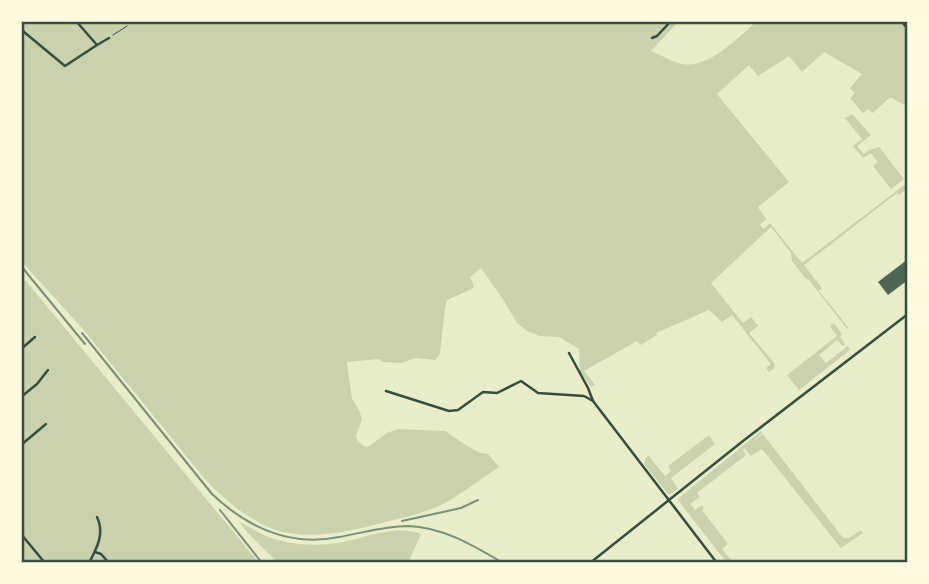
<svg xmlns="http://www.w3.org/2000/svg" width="929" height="584" font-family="Helvetica,sans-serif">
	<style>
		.green { fill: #cad2ad }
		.building { fill: #4f6655 }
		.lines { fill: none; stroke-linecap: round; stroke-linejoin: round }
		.path { stroke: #344e41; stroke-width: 1 }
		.minor { stroke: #344e41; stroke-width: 2.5 }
		.rail { stroke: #7c8e77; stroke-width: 2 }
		.neatline { fill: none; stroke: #344e41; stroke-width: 2.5 }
	</style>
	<rect width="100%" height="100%" fill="#e9edc9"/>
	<g class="green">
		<path d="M21,21H679L651,51C661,55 672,62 682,64C709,69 739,37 757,21H908V107L890,97L873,113L868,109L863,113L850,98L855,93L850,88L862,74L824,52L802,72L789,56L758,76L749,65L717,94L789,182L758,207L766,219L760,225L764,229L770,223L802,263L907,183L908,188L899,195L897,193L804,265L822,288L819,291L848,327L847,329L809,280L805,278L792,261L791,253L771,227L711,283L743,323L751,317L758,326L749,333L774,363L775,368L769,372L766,368L771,364L732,315L722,322L709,310L656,333L657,335L641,345L637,341L584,371L595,385L591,387L580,371L579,349L559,337L540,336L527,331L517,323L504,301L481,268L470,277L474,286L472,289L447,300L445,308L440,354L435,360L414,358L402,363L383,362L378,359L347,362L352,399L359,410L362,419L356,436L357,440L363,446L368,447L387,433L398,429L445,431L466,445L480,453L488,454L499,467C480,479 461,495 441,505C424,513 407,517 389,521C352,531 305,543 268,527C242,515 223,498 204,478L83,329L21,261Z"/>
		<path d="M852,114L871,135L857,146L864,154L869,150L879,147L904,179L891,189L873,166L878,162L871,153L863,158L853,146L862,139L845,118Z"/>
		<path d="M21,275L259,563H21Z"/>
		<path d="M834,323L842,334L840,337L845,344L843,346L837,340L819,355L826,363L848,346L850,350L799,390L787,375L837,336L830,326Z"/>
		<path d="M761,431L762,433L753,442L763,434L843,538H849L861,530L863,533L841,548L762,449L751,456L744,448L743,450L746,455L697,493L700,497L690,504L695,510L702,505L704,508L702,510L728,544L722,549L732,561L727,563L680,503L681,501L679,502L678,500L679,498Z"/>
		<path d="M709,435L715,444L671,478L678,489L670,494H668L644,464L646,457L649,456L665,476L671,471L668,466Z"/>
		<path d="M239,522C247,525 255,531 264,535C284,544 307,546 329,544C360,542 390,523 421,534L408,563H278L248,533Z"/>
	</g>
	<path class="building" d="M908,259V280L888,295L878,282Z"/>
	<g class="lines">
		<path class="path" d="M113,35L127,26"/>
		<g class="minor">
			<path d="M76,21L97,45L109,38"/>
			<path d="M130,21L131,22L134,21"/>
			<path d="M901,21L908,29"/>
			<path d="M21,27L24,32L65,66L97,45"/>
			<path d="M652,38L657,36L671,21"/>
			<path d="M21,349L35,337"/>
			<path d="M569,353L588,388L593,401L717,563"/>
			<path d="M386,391L449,411L458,410L483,392L497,393L521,381L538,393L584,396L593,401"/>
			<path d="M21,397L37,384L48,370"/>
			<path d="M21,445L46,424"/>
			<path d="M21,534L45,563"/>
			<path d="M95,552L101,554L109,563"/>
			<path d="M89,563C97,548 105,533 97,517"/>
			<path d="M590,563L743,441L908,314"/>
		</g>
		<g class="rail">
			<path d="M21,266L85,344"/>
			<path d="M82,333L212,494C248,528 290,547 339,537C362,533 385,526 408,526C443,527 474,546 503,563"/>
			<path d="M220,510L262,563"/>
			<path d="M402,521L461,508L478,500"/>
		</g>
	</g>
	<rect width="929" height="584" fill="none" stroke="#fefae0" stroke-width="46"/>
	<rect x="23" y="23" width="883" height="538" class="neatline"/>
</svg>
